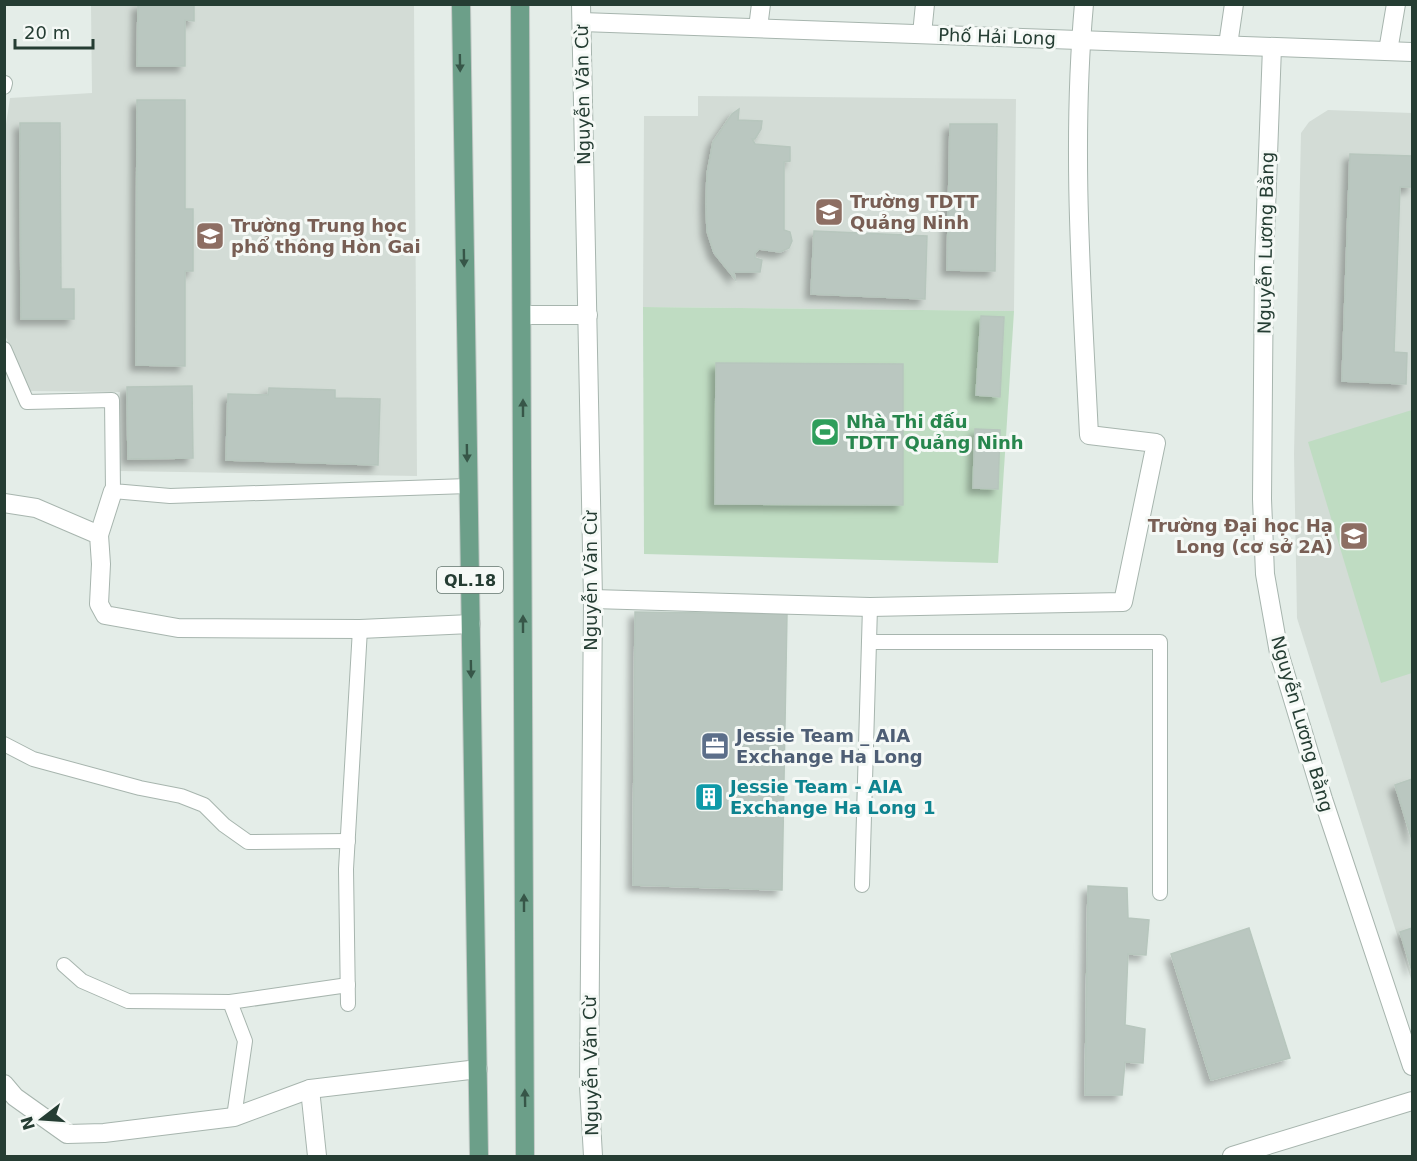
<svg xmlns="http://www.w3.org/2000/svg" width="1417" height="1161" font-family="'DejaVu Sans',sans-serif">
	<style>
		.built { fill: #d3dcd6 }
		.green { fill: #bfdcc2 }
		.building { fill: #bac7c0; stroke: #b7c6bd; stroke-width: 1.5; filter: url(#shadow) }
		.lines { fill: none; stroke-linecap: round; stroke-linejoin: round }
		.service-casing { stroke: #a7b5ae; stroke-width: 16 }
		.minor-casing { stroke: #a7b5ae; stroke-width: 20 }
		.tertiary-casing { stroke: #a7b5ae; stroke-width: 20 }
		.primary-casing { stroke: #c2c9c6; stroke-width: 20 }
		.service { stroke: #fff; stroke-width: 14 }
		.minor { stroke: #fff; stroke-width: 18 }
		.tertiary { stroke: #fff; stroke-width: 18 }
		.primary { stroke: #6c9f89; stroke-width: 18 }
		.oneway { fill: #375648 }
		.labels { text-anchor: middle; stroke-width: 6; stroke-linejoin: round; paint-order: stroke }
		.shield { fill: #f5f9f6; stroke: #63756e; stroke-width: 1.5 }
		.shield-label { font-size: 16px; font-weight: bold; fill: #253d33 }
		.street-label { font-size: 18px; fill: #253d33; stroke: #f5f9f6 }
		.education-label { font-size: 18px; font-weight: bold; fill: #785e54; stroke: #f5f9f6; text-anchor: start }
		.leisure-label { font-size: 18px; font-weight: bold; fill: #27864d; stroke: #f5f9f6; text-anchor: start }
		.service-label { font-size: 18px; font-weight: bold; fill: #4e5e75; stroke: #f5f9f6; text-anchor: start }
		.culture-label { font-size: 18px; font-weight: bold; fill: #0d838f; stroke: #f5f9f6; text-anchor: start }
	</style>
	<defs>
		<filter id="shadow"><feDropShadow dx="-5.5" dy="5.5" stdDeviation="3" flood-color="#0004"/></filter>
	</defs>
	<rect width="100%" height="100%" fill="#e4ede8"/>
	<g class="built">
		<path d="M91,5H414L417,476L120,471V392L29,391L5,335L4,137L10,98L92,93Z"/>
		<path d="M698,96L1016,99L1014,311L643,307L644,116H698Z"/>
		<path d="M1328,110L1412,113V982L1297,618L1294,454L1301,133L1309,122Z"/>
	</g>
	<g class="green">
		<path d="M643,307L1014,311L998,563L644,554Z"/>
		<path d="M1412,410V673L1381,683L1308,442Z"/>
	</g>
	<g class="building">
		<path d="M138,4H194V21L185,20V66H137Z"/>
		<path d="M137,100H185V209H193V271H185V366L136,365Z"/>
		<path d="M739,109L738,120L762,121L761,129L755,139H752L755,144L790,147V161L784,162V230L790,232L792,241L789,248L780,252L759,249L755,253V258L762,260L760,272H734L735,279L714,253L707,231L706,204L707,174L713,142L732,114Z"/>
		<path d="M20,123H60L61,289H74V319H21Z"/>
		<path d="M950,124H997L995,271L947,270Z"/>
		<path d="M1350,154L1412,156V187H1400L1394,352L1407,353L1406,384L1342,381Z"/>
		<path d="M814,231L927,236L925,299L811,294Z"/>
		<path d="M981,316L1004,317L1000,397L976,395Z"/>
		<path d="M716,363L903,364V505L715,504Z"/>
		<path d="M192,386L193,458L128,459L127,387Z"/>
		<path d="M269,388L335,390V398L380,399L378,465L226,460L228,394L268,395Z"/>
		<path d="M975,429L1000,430L998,489L973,488Z"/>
		<path d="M635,612L787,614L782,890L633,885Z"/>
		<path d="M1412,779V840L1395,785Z"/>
		<path d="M1088,886L1127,888L1128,918L1149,920L1146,955L1128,954L1125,1025L1145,1029L1143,1063L1125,1062L1122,1095H1085Z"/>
		<path d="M1249,928L1290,1058L1211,1080L1171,954Z"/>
		<path d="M1412,928V971L1400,932Z"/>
	</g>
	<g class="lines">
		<g class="service-casing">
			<g id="service">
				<path d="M4,87L5,83"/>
				<path d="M4,349L27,402L112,400L113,491L170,496L468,486"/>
				<path d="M869,642H1160V893"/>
				<path d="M4,744L33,759L140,788L181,796L204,805L224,825L248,842L348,841"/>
				<path d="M862,885L870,607"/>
				<path d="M64,965L82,981L128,1001L230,1002L245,1041L234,1117"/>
				<path d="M230,1002L348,985"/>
				<path d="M348,1004L346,869L360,629"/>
			</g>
		</g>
		<g class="minor-casing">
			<g id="minor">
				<path d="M758,28L761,4"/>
				<path d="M922,34L925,4"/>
				<path d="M1228,45L1234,4"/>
				<path d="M1272,47L1264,264L1262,499L1265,574L1279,653L1323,799L1412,1066"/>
				<path d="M1388,51L1396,4"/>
				<path d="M4,503L36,508L99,535L101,564L99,604L105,615L178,628L360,629L471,624"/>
				<path d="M99,535L113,491"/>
				<path d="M593,599L870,607L1123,602L1156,443L1089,435C1082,292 1071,148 1084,4"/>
				<path d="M4,1084L15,1097L67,1134L104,1133L234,1117L310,1089L478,1069"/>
				<path d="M310,1089L317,1156"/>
				<path d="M1232,1156L1412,1101"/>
			</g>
		</g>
		<g class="tertiary-casing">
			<g id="tertiary">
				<path d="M581,4L593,599L589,1086L593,1156"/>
				<path d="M582,22L1412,52"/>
				<path d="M522,315H588"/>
			</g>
		</g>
		<g class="primary-casing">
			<g id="primary">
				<path d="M461,4L479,1156"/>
				<path d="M520,4L525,1156"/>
			</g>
		</g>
		<use href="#service" class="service"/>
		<use href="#minor" class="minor"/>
		<use href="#tertiary" class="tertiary"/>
		<use href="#primary" class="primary"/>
	</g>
	<defs><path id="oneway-solid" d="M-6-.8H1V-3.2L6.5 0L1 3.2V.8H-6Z" transform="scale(1.5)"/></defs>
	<g class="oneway">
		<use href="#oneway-solid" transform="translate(460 63) rotate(89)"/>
		<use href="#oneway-solid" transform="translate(464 258) rotate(89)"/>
		<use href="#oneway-solid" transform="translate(523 408) rotate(-90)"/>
		<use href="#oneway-solid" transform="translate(467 453) rotate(89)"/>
		<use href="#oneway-solid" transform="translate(523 624) rotate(-90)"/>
		<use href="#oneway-solid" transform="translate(471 669) rotate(89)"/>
		<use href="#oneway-solid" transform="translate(524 903) rotate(-90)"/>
		<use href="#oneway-solid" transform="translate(525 1098) rotate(-91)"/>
	</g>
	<defs>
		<g id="university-square" transform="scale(1.5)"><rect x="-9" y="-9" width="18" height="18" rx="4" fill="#8d6e63" stroke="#f5f9f6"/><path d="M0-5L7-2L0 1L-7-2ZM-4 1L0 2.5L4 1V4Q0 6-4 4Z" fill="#fff"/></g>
		<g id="school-square" transform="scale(1.5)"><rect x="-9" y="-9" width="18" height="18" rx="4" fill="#8d6e63" stroke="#f5f9f6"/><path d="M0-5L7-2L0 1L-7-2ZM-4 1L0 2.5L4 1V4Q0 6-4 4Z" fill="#fff"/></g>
		<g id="stadium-square" transform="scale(1.5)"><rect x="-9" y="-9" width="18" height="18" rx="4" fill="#2e9e5b" stroke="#f5f9f6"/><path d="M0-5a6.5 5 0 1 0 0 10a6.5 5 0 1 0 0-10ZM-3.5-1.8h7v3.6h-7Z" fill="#fff"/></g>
		<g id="office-square" transform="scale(1.5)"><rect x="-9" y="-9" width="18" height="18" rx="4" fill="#5c6f8a" stroke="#f5f9f6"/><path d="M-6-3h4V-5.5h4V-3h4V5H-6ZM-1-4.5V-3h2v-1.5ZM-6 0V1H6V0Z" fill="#fff"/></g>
		<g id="building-square" transform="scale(1.5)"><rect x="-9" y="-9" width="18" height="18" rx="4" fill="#0f9aa8" stroke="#f5f9f6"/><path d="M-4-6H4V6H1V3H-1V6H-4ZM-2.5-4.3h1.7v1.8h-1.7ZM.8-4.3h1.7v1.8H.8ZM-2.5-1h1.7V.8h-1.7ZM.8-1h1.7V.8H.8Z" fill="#fff"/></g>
	</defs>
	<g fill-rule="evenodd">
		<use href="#university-square" x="829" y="212"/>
		<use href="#school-square" x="210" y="236"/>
		<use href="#stadium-square" x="825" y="432"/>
		<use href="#university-square" x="1354" y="536"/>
		<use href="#office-square" x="715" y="746"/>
		<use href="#building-square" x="709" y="797"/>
	</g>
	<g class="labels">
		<rect class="shield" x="437" y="567" width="66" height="26" rx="4.5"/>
		<g class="shield-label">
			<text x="470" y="586">QL.18</text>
		</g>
		<g class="street-label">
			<text transform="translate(997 37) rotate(2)" y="6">Phố Hải Long</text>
			<text transform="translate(583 95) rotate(-91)" y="6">Nguyễn Văn Cừ</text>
			<text transform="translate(1266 243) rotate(-89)" y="6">Nguyễn Lương Bằng</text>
			<text transform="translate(591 581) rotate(-90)" y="6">Nguyễn Văn Cừ</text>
			<text transform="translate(1302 724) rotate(74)" y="6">Nguyễn Lương Bằng</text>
			<text transform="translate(591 1066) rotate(-91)" y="6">Nguyễn Văn Cừ</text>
		</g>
		<g class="education-label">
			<text x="850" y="208">Trường TDTT<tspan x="850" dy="21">Quảng Ninh</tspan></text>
			<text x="231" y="232">Trường Trung học<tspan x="231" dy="21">phổ thông Hòn Gai</tspan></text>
			<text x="1333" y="532" text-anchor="end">Trường Đại học Hạ<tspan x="1333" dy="21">Long (cơ sở 2A)</tspan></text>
		</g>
		<g class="leisure-label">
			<text x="846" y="428">Nhà Thi đấu<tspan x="846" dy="21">TDTT Quảng Ninh</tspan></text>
		</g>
		<g class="service-label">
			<text x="736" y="742">Jessie Team _ AIA<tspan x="736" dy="21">Exchange Ha Long</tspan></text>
		</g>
		<g class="culture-label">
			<text x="730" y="793">Jessie Team - AIA<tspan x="730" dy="21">Exchange Ha Long 1</tspan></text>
		</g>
	</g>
	<rect width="1417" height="1161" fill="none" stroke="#253d33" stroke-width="12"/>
	<g transform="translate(42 1119) rotate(253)" stroke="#f5f9f6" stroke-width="4.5" paint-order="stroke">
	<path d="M0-4.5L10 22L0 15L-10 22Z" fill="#253d33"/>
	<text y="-9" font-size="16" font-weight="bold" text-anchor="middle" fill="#253d33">N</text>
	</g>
	<path d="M15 39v9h78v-9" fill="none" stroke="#253d33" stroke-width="3"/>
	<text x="24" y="39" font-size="18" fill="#253d33" stroke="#f5f9f6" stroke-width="4.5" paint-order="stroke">20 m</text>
</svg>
